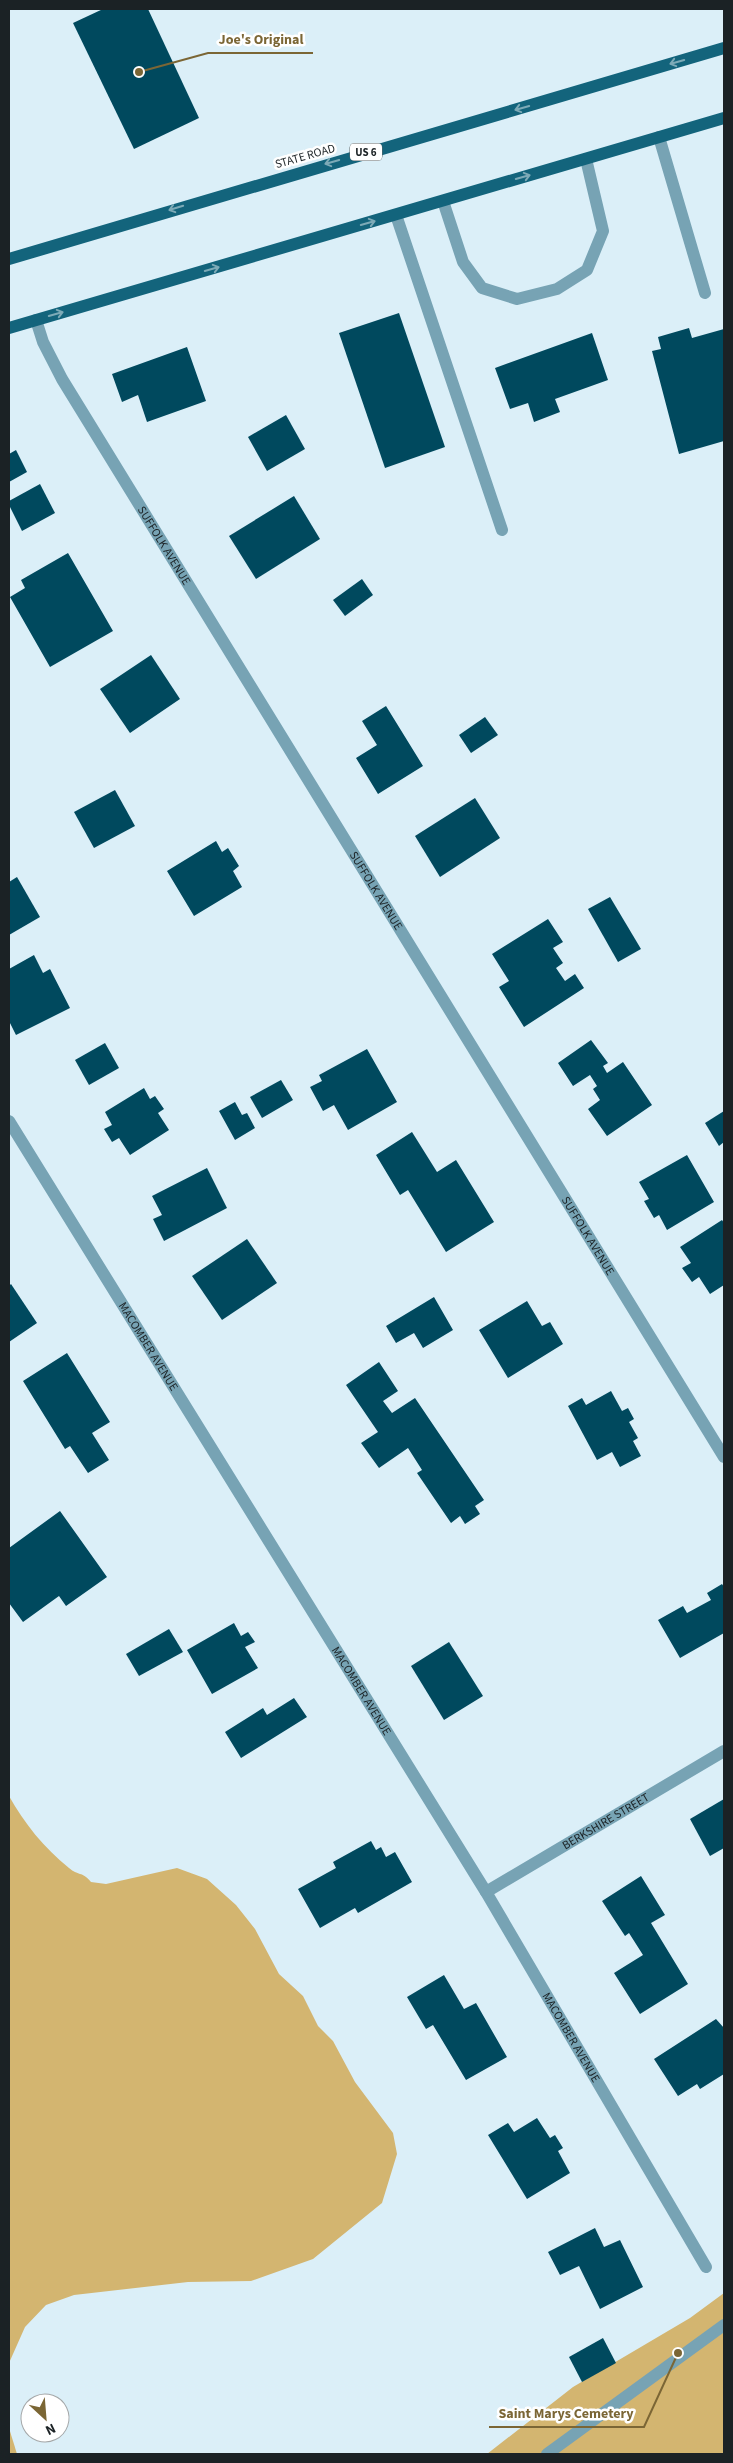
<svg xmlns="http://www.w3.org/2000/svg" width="733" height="2463" font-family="'Source Sans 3',sans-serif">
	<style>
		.green { fill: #d3b570 }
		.building { fill: #00495e }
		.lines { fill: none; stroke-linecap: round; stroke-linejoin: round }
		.lane { stroke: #77a3b4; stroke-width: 12 }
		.street { stroke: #77a3b4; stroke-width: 12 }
		.primary { stroke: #13647c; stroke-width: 12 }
		.oneway { stroke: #7daab7 }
		.labels { text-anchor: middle; stroke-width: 5; stroke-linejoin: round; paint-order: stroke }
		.shield { fill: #fff; stroke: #5f6466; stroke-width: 1 }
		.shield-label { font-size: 11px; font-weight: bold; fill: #1b2225 }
		.street-label { font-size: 12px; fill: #1b2225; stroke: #fff }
		.leader { fill: none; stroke: #7b6635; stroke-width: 2 }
		.callout-dot { fill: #7b6635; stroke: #fff; stroke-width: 2 }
		.callout-label { font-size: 14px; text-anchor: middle; font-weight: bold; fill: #7b6635; stroke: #fff; stroke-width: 5; stroke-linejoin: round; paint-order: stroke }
	</style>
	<rect width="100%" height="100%" fill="#dbeff8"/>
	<g class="green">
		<path d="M9,1796C24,1823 44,1848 69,1868C78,1876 82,1871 91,1882L106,1884L177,1868L207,1879L236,1905L255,1929L279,1974L303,1996L318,2026L333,2041L355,2082L393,2133L397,2154L382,2203L313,2259L251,2281L188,2282L74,2295L46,2305L25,2327L9,2363Z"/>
		<path d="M724,2293V2454H487L573,2387L690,2318Z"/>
		<path d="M9,2428L17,2454H9Z"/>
	</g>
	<g class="building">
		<path d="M103,9H148L199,118L134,149L73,23Z"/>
		<path d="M399,313L445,447L385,468L339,333Z"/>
		<path d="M689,328L692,338L724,329V441L679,454L652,351L661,349L658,337Z"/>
		<path d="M592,333L608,380L555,399L560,412L534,422L528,403L510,409L495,368Z"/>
		<path d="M187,347L206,401L147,422L138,395L122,402L112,374Z"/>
		<path d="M286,415L305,449L267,471L248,437Z"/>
		<path d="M16,450L27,472L9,482V454Z"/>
		<path d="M40,484L55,513L22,531L9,505V501Z"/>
		<path d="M294,496L320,539L256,579L229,536Z"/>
		<path d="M68,553L113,631L50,667L10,597L25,588L21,580Z"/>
		<path d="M362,579L373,595L345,616L333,600Z"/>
		<path d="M151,655L180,699L130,733L100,689Z"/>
		<path d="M386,706L423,766L378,794L356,758L377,745L362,721Z"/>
		<path d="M485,717L498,735L471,753L459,735Z"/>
		<path d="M115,790L135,826L94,848L74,812Z"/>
		<path d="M475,798L500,838L440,877L415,836Z"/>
		<path d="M216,841L222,852L228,848L239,866L233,871L242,887L194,916L167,871Z"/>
		<path d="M17,877L40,917L9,935V882Z"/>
		<path d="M610,897L641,949L618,962L588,909Z"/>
		<path d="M548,919L563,942L553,948L563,963L556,968L565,981L575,974L584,988L524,1027L499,987L509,981L492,954Z"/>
		<path d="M34,955L43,973L50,969L70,1008L16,1035L9,1021V969Z"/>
		<path d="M591,1040L608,1063L603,1066L607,1073L623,1062L652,1105L607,1136L588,1109L600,1100L593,1089L597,1086L590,1075L573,1086L558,1063Z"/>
		<path d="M105,1043L119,1068L89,1085L75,1060Z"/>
		<path d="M367,1049L397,1102L348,1130L334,1105L323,1111L310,1087L322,1081L319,1075Z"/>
		<path d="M281,1080L293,1100L262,1118L250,1097Z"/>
		<path d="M144,1088L150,1099L155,1096L164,1109L158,1113L169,1130L130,1155L119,1138L112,1142L104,1129L112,1125L105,1112Z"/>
		<path d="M235,1102L242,1115L247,1113L255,1128L235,1140L219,1111Z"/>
		<path d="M724,1111V1142L719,1146L705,1123Z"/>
		<path d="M412,1132L437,1172L456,1160L494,1222L446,1252L408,1190L400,1195L376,1155Z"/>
		<path d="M687,1155L714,1202L667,1230L659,1215L654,1218L644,1201L649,1199L639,1182Z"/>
		<path d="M207,1168L227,1208L164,1241L153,1219L162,1215L152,1196Z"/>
		<path d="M722,1220L724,1223V1285L710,1294L699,1277L692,1282L682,1268L691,1263L680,1247Z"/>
		<path d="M247,1239L277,1283L222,1320L192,1276Z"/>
		<path d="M11,1284L37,1323L9,1342V1286Z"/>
		<path d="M434,1297L453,1330L423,1348L414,1333L396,1343L386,1326Z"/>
		<path d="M527,1301L542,1326L550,1322L563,1344L508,1378L479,1330Z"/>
		<path d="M67,1353L110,1422L92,1433L109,1460L88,1473L70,1446L65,1449L23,1381Z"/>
		<path d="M379,1362L398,1391L383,1401L392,1413L415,1398L484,1500L475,1506L480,1514L465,1524L460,1516L451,1523L417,1473L422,1470L408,1448L379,1468L361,1443L378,1432L346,1385Z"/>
		<path d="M611,1391L622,1411L628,1408L634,1419L629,1422L638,1438L633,1441L641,1456L620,1467L612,1452L597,1460L568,1406L582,1398L586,1405Z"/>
		<path d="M60,1511L107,1577L66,1606L59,1596L23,1622L9,1603V1548Z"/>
		<path d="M722,1584L724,1587V1633L680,1658L658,1620L683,1606L687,1613L711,1600L707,1593Z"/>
		<path d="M234,1623L241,1636L248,1632L255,1642L245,1647L258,1668L212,1694L187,1650Z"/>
		<path d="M169,1629L183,1652L139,1676L126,1654Z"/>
		<path d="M449,1642L483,1696L444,1720L411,1666Z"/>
		<path d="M294,1698L307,1717L241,1758L225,1732L263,1708L267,1715Z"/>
		<path d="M724,1799V1848L710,1856L690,1819Z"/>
		<path d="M371,1841L376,1850L381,1847L386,1857L395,1852L412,1882L358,1913L355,1908L320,1928L298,1889L336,1868L333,1862Z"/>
		<path d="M641,1876L665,1915L651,1923L688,1984L640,2014L614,1973L643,1955L629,1933L625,1936L602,1901Z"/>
		<path d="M444,1975L464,2009L476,2003L507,2057L466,2080L433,2025L426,2029L407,1997Z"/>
		<path d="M716,2019L724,2028V2074L700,2089L697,2084L678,2096L654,2059Z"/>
		<path d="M537,2118L550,2138L555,2135L563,2148L558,2151L570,2173L527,2199L488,2135L508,2123L514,2132Z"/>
		<path d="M595,2228L604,2247L620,2240L643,2287L600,2309L579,2266L560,2275L548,2252Z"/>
		<path d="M603,2338L616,2363L582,2382L569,2357Z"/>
	</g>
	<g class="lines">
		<g class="lane">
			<path d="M659,137L705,293"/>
			<path d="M443,201L463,262L482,288L517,299L557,289L587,270L603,231L586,159"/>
			<path d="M396,215L502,530"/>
			<path d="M547,2454L724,2325"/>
		</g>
		<g class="street">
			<path id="s1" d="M36,320L43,342L62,379L724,1457"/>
			<path id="s2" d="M9,1121L486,1892L706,2267"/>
			<path id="s3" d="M486,1892L724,1751"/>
		</g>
		<g class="primary">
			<path d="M9,259L724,48"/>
			<path d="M9,328L724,118"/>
		</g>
	</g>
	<defs><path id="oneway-shaft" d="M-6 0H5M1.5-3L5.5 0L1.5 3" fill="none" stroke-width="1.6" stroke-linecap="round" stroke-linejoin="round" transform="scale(1.25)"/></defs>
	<g class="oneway">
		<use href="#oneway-shaft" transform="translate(677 62) rotate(164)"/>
		<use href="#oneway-shaft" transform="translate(522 108) rotate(164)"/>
		<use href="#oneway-shaft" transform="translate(332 162) rotate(164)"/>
		<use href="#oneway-shaft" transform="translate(523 177) rotate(-16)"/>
		<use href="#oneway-shaft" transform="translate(176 208) rotate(163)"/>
		<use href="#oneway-shaft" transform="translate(368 223) rotate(-16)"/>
		<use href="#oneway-shaft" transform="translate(212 269) rotate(-16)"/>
		<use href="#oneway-shaft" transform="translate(56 314) rotate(-16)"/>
	</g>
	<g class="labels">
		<rect class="shield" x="350" y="143.5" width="32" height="17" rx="4"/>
		<g class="shield-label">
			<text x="366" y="156">US 6</text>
		</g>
		<g class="street-label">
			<text transform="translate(305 156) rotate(-16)" y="4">STATE ROAD</text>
			<text dy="4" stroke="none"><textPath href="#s1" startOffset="260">SUFFOLK AVENUE</textPath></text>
			<text dy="4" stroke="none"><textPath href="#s1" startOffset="665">SUFFOLK AVENUE</textPath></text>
			<text dy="4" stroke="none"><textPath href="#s1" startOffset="1070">SUFFOLK AVENUE</textPath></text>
			<text dy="4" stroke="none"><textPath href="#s2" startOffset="265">MACOMBER AVENUE</textPath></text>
			<text dy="4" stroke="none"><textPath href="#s2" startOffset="670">MACOMBER AVENUE</textPath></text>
			<text dy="4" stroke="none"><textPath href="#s3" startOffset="139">BERKSHIRE STREET</textPath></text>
			<text dy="4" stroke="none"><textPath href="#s2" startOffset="1075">MACOMBER AVENUE</textPath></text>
		</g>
	</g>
	<path class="leader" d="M139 72L208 53H313M678 2353L644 2427H489"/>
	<g class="callout-dot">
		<circle cx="139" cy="72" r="5"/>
		<circle cx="678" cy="2353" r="5"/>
	</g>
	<g class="callout-label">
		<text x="261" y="44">Joe's Original</text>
		<text x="566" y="2418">Saint Marys Cemetery</text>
	</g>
	<rect width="733" height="2463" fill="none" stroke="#1b2225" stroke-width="20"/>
	<g transform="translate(45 2418) rotate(154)"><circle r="24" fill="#ffffff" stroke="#a4a7a8"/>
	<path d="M0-4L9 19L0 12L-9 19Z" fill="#7b6635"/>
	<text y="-8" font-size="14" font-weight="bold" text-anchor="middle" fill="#1b2225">N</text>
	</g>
</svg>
